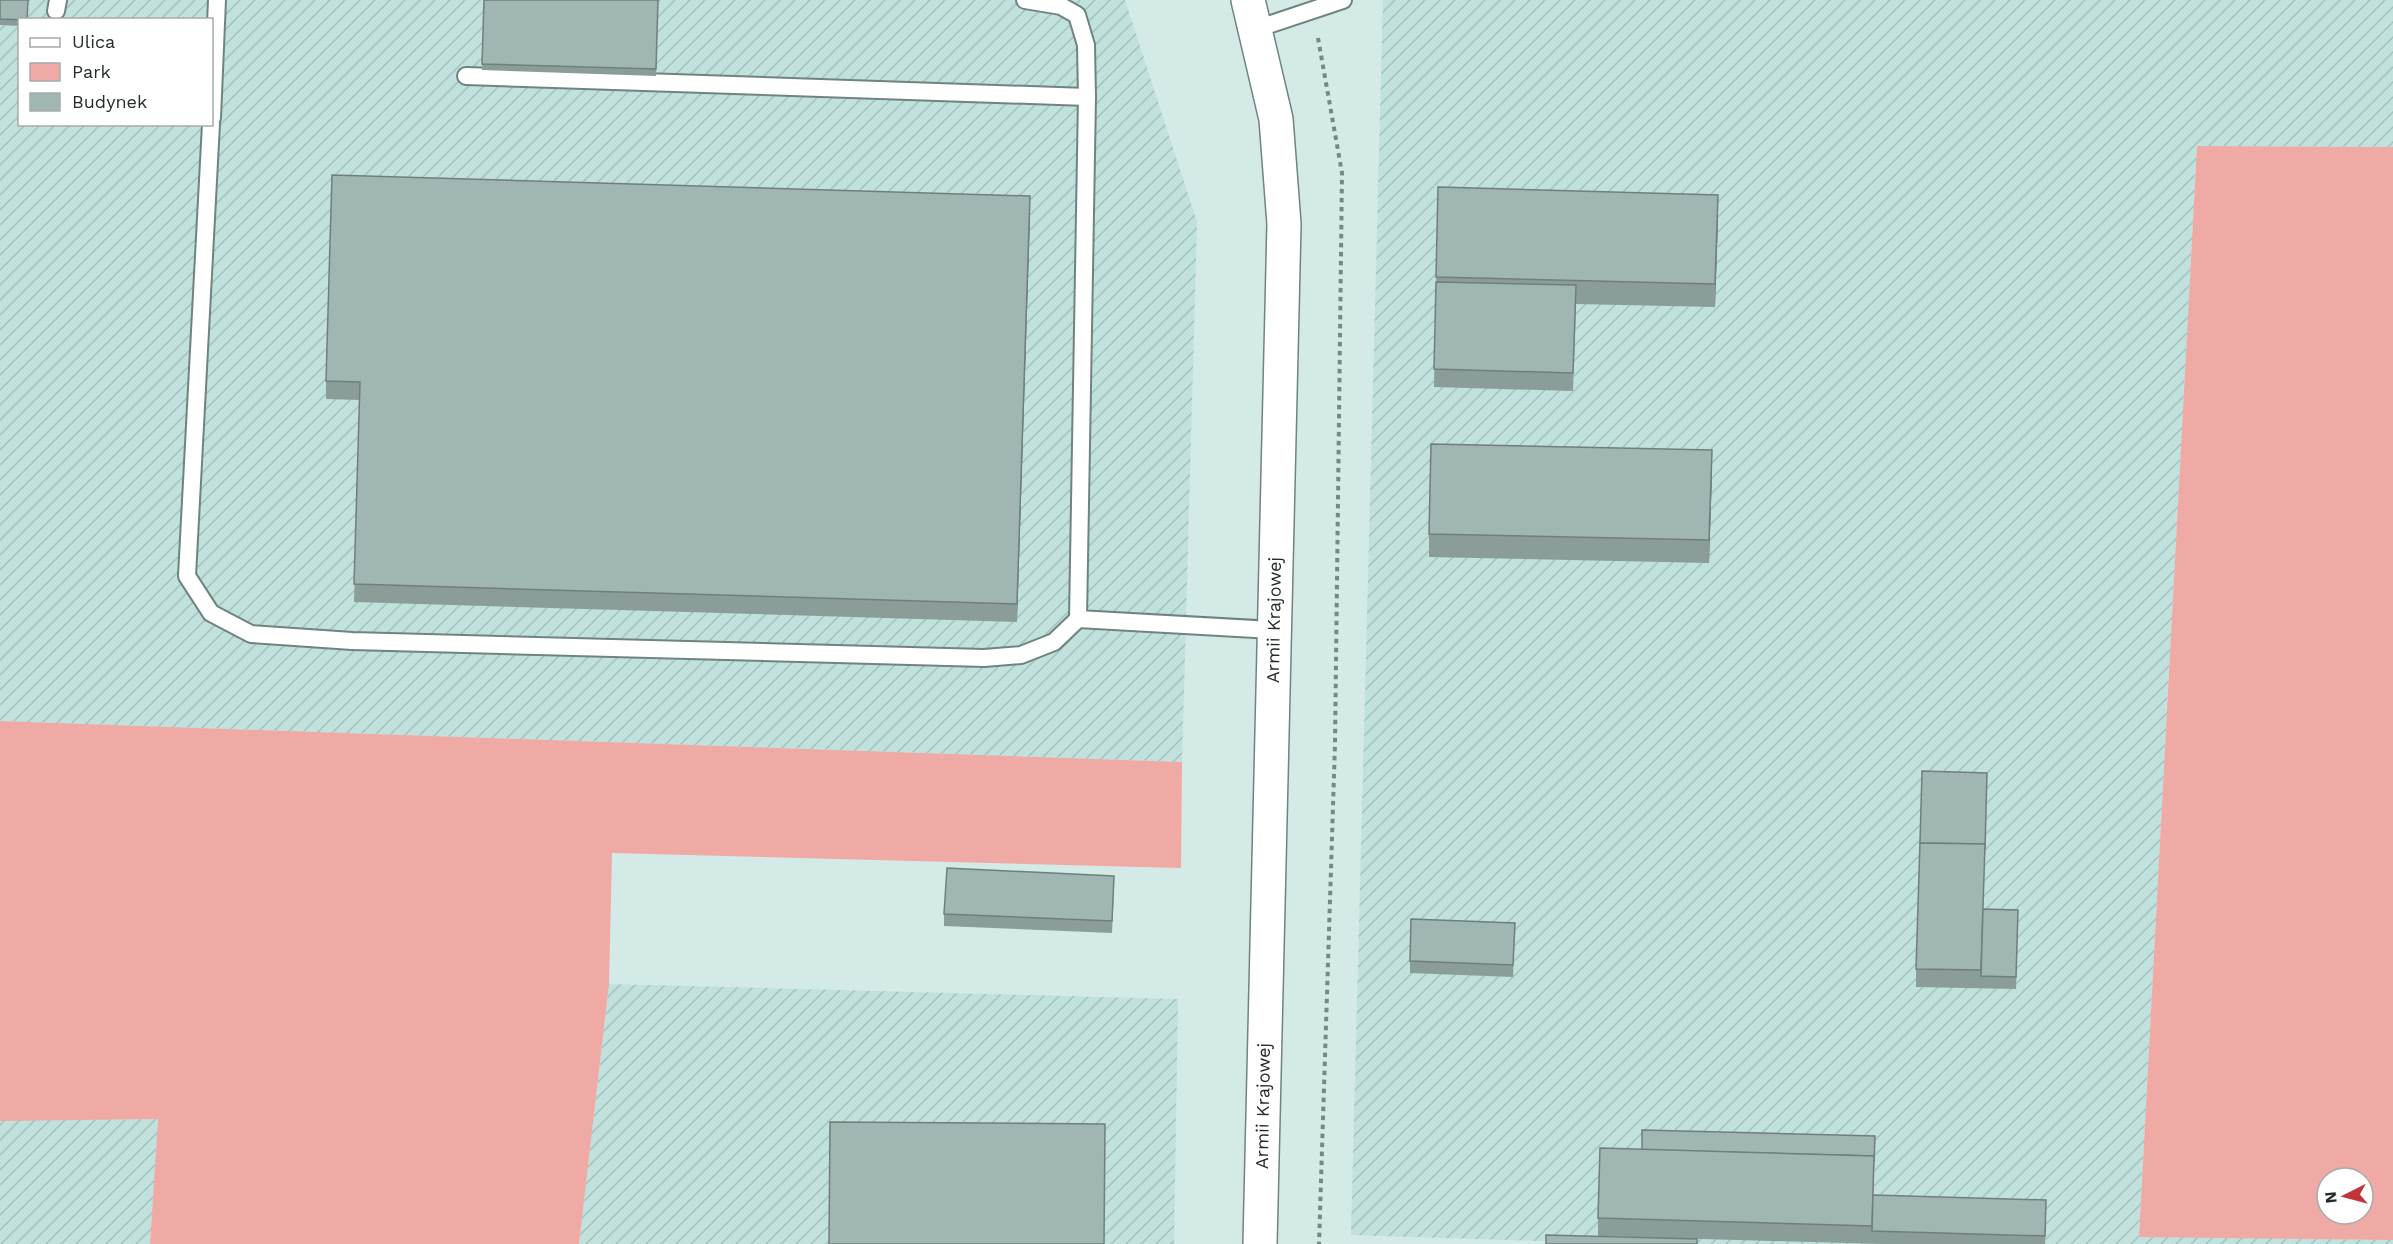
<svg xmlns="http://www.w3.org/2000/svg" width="2393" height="1244" font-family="'Work Sans',sans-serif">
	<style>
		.industrial { fill: url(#industrial-furrows); fill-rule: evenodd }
		.green { fill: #f0aaa5; fill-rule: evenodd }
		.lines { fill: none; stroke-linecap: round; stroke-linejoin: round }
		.service-casing { stroke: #6f8481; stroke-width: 20 }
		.minor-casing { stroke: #6f8481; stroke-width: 36 }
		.path { stroke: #778784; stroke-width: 4; stroke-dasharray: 4.5 4.5; stroke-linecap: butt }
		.service { stroke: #fff; stroke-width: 16 }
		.minor { stroke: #fff; stroke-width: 33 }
		.wall { fill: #8a9d99 }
		.shaded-wall { fill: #707f7d }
		.building { fill: #a0b6b2; stroke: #707f7d; stroke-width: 1.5 }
		.labels { text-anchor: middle; stroke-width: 5; stroke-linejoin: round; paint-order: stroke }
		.street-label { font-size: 18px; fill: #242d2b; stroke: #fff }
	</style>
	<defs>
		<pattern id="industrial-furrows" width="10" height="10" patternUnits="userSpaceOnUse" patternTransform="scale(1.5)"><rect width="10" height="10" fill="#c0e1dc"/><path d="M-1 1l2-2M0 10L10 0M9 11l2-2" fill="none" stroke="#a5c1bd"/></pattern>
	</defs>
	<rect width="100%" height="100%" fill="#d3eae7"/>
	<g class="industrial">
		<path d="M0,0H1125L1197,222L1182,762L0,721ZM20,20H212V124H20Z"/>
		<path d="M1383,0H2393V147L2197,146L2139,1236L2393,1240V1244H1632L1351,1235Z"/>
		<path d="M609,984L1178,999L1174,1244H579Z"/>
		<path d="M158,1119L150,1244H0V1120Z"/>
	</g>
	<g class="green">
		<path d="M2197,146L2393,147V1240L2139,1237ZM2327,1178H2363V1214H2327Z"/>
		<path d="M0,721L1182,762L1181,868L612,853L609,984L579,1244H150L158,1119L0,1121Z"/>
	</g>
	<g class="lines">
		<g class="service-casing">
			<g id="service">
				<path d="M1025,0L1061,6L1077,15L1086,45L1087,97L1078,619L1274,630"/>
				<path d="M56,11L58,0"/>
				<path d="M1256,29L1343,0"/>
				<path d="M466,76L1087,97"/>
				<path d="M212,118L217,0"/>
				<path d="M211,124L187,576L211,613L251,634L352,641L984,658L1021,655L1054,642L1078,619"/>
			</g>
		</g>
		<g class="minor-casing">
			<path id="minor" d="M1248,0L1276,119L1284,224L1260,1244"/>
		</g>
		<path class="path" d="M1318,38L1342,173L1335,744L1319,1244"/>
		<use href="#service" class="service"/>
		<use href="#minor" class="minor"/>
	</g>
	<g class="wall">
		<path d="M0,0L20,20V26L0,25Z"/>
		<path d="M484,0H658L656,76L482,70Z"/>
		<path d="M1438,187L1718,218L1715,307L1576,304L1573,391L1434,387Z"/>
		<path d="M1030,214L1017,622L354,602L360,400L326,399V381Z"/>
		<path d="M1712,473L1709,563L1429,557V534Z"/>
		<path d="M1114,888L1112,933L944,926V914Z"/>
		<path d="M1983,909L2018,923L2016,989L1916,987V969Z"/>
		<path d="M1515,923L1513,977L1410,973V961Z"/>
		<path d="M1875,1149L1873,1195L2046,1213L2045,1244H1880L1598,1236V1218L1642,1150Z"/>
	</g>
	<g class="shaded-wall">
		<path d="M1718,195V218L1715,307V284Z"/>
		<path d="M1030,196V214L1017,622V604Z"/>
		<path d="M1712,450V473L1709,563V540Z"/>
	</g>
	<g class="building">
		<path d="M0,0H28L27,20L0,19Z"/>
		<path d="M484,0H658L656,69L482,64Z"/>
		<path d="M332,175L1030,196L1017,604L354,584L360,382L326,381Z"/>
		<path d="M1438,187L1718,195L1715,284L1436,277Z"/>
		<path d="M1436,282L1576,285L1573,373L1434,369Z"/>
		<path d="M1431,444L1712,450L1709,540L1429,534Z"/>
		<path d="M1922,771L1987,773L1985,849V844L1920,843Z"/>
		<path d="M1920,843L1985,844L1981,970L1916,969Z"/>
		<path d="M947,868L1114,876L1112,921L944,914Z"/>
		<path d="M1983,909L2018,910L2016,977L1981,976Z"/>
		<path d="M1411,919L1515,923L1513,965L1410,961Z"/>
		<path d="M830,1122L1105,1124L1104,1244H829Z"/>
		<path d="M1642,1130L1875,1136L1874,1162V1156L1642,1150Z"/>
		<path d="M1600,1148L1874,1156L1872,1226L1598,1218Z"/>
		<path d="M1873,1195L2046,1200L2045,1236L1872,1231Z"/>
		<path d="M1546,1235L1697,1239V1244H1546Z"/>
	</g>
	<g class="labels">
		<g class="street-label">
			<text transform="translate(1274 620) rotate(-89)" y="6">Armii Krajowej</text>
			<text transform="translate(1263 1106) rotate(-89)" y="6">Armii Krajowej</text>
		</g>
	</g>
	<rect x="18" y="18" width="195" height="108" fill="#ffffff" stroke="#a7abaa" stroke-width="1.5"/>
	<rect x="30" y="38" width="30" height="9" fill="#ffffff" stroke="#a7abaa" stroke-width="1.5"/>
	<text x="72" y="48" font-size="18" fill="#242d2b">Ulica</text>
	<rect x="30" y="63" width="30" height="18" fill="#f0aaa5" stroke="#a7abaa" stroke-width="1.5"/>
	<text x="72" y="78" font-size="18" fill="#242d2b">Park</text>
	<rect x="30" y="93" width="30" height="18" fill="#a0b6b2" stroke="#a7abaa" stroke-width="1.5"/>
	<text x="72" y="108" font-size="18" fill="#242d2b">Budynek</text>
	<g transform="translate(2345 1196) rotate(264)"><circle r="28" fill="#ffffff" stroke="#a7abaa" stroke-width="1.5"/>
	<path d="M0-4.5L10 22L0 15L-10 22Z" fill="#c33337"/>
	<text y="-9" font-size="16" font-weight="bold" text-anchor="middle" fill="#242d2b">N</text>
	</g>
</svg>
